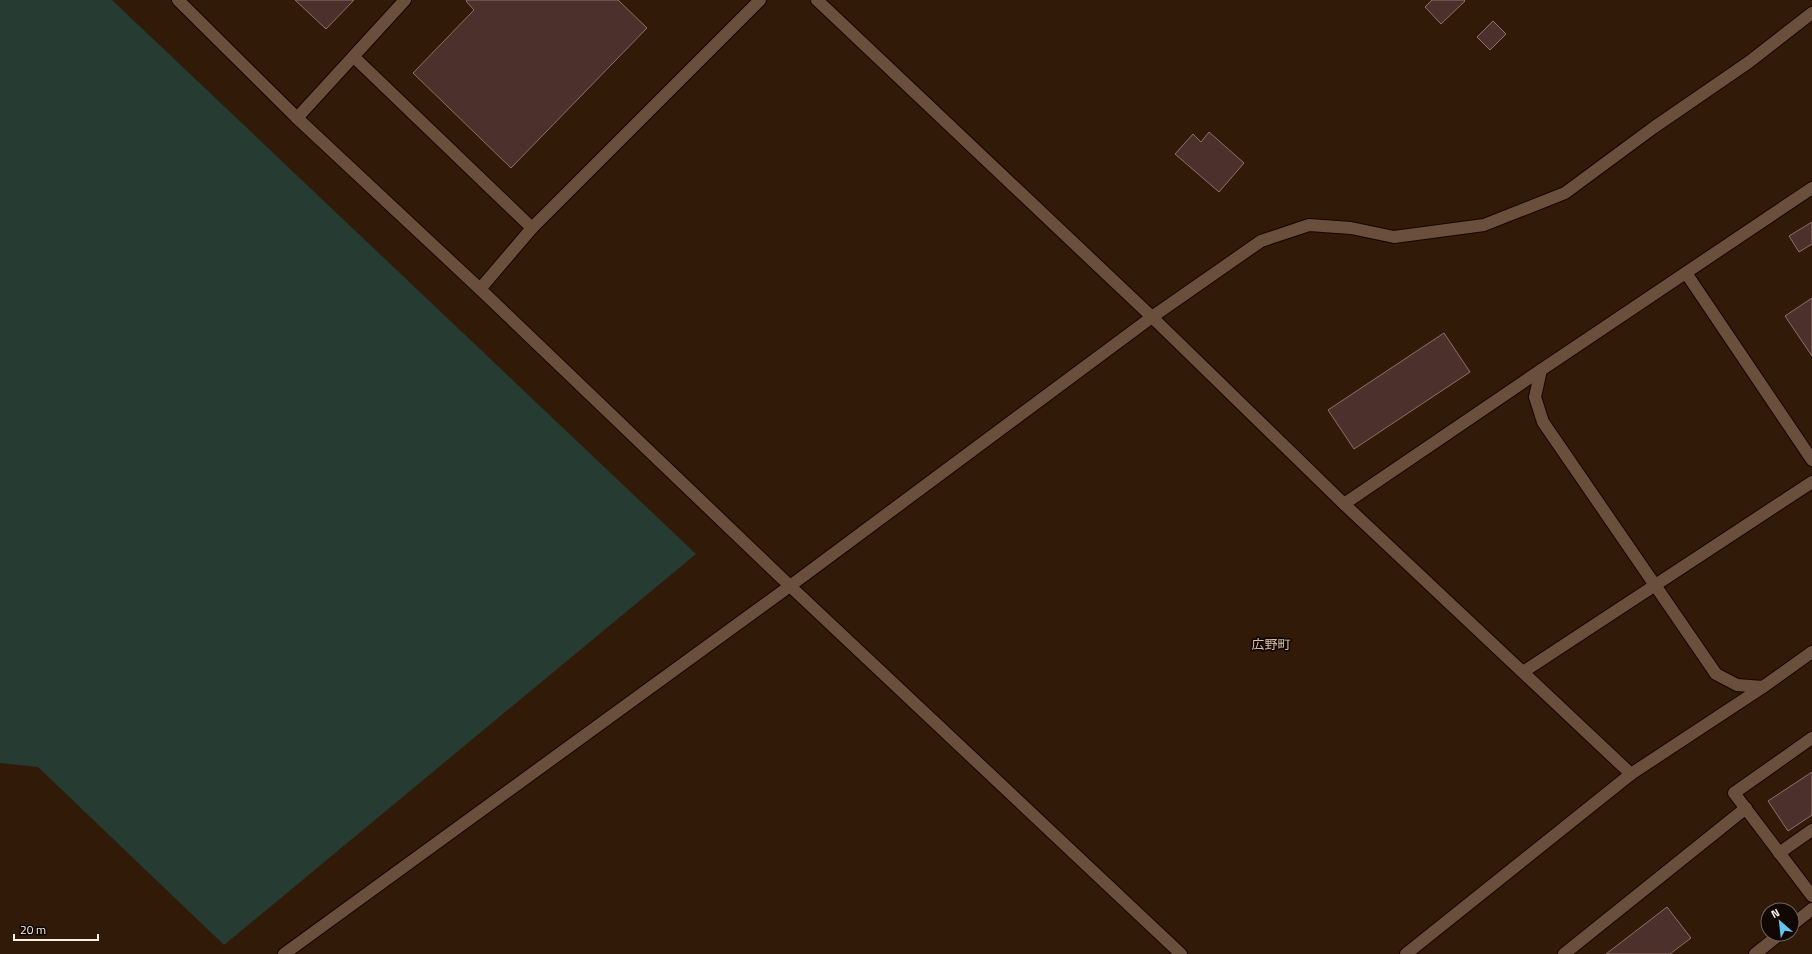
<svg xmlns="http://www.w3.org/2000/svg" width="1812" height="954" font-family="'Titillium Web','Noto Sans JP',sans-serif">
	<style>
		.green { fill: #263b31 }
		.building { fill: #4b302c; stroke: #916e68 }
		.lines { fill: none; stroke-linecap: round; stroke-linejoin: round }
		.minor-casing { stroke: #170400; stroke-width: 14 }
		.minor { stroke: #6a4f3d; stroke-width: 12 }
		.labels { text-anchor: middle; stroke-width: 3.5; stroke-linejoin: round; paint-order: stroke }
		.quarter-label { font-size: 13px; fill: #e1c1ac; stroke: #110703 }
	</style>
	<rect width="100%" height="100%" fill="#311a08"/>
	<path class="green" d="M0,0H112L696,554L224,945L38,767L0,763Z"/>
	<g class="building">
		<path d="M295,0H354L326,29Z"/>
		<path d="M467,0H618L647,28L511,168L413,73L474,10L466,1Z"/>
		<path d="M1432,0H1464L1465,1L1441,24L1425,7Z"/>
		<path d="M1493,21L1506,34L1490,50L1477,37Z"/>
		<path d="M1209,132L1244,163L1219,192L1175,154L1193,134L1201,142Z"/>
		<path d="M1812,222V244L1799,252L1789,236Z"/>
		<path d="M1812,298V356L1785,316Z"/>
		<path d="M1444,333L1470,372L1354,449L1328,410Z"/>
		<path d="M1812,772V815L1788,831L1768,801Z"/>
		<path d="M1667,907L1691,938L1670,954H1606Z"/>
	</g>
	<g class="lines">
		<g class="minor-casing">
			<g id="minor">
				<path d="M178,0L297,118L480,289L790,586L1181,954"/>
				<path d="M817,0L1152,317L1344,504L1631,774"/>
				<path d="M354,57L532,228"/>
				<path d="M297,118L405,0"/>
				<path d="M1812,188L1541,370L1535,397L1543,422L1716,674L1737,685L1763,687L1812,652"/>
				<path d="M1686,273L1812,460"/>
				<path d="M480,289L532,228L760,0"/>
				<path d="M1344,504L1541,370"/>
				<path d="M1523,672L1812,482"/>
				<path d="M1812,738L1734,793L1812,896"/>
				<path d="M1779,853L1812,830"/>
				<path d="M1792,925L1812,909"/>
				<path d="M284,954L790,586L1152,317L1261,241L1309,225L1351,228L1394,237L1484,225L1565,193L1653,128L1749,62L1812,13"/>
				<path d="M1406,954L1631,774L1763,687"/>
				<path d="M1564,954L1746,808"/>
				<path d="M1755,954L1780,934"/>
			</g>
		</g>
		<use href="#minor" class="minor"/>
	</g>
	<g class="labels">
		<g class="quarter-label">
			<text x="1271" y="649">広野町</text>
		</g>
	</g>
	<g transform="translate(1780 922) rotate(332)"><circle r="19" fill="#110703" stroke="#6f645e"/>
	<path d="M0-3L7 15L0 10L-7 15Z" fill="#66c4ef"/>
	<text y="-6" font-size="11" font-weight="bold" text-anchor="middle" fill="#fdf0e7">N</text>
	</g>
	<path d="M14 934v6h84v-6" fill="none" stroke="#fdf0e7" stroke-width="2"/>
	<text x="20" y="934" font-size="12" fill="#fdf0e7" stroke="#110703" stroke-width="3" paint-order="stroke">20 m</text>
</svg>
